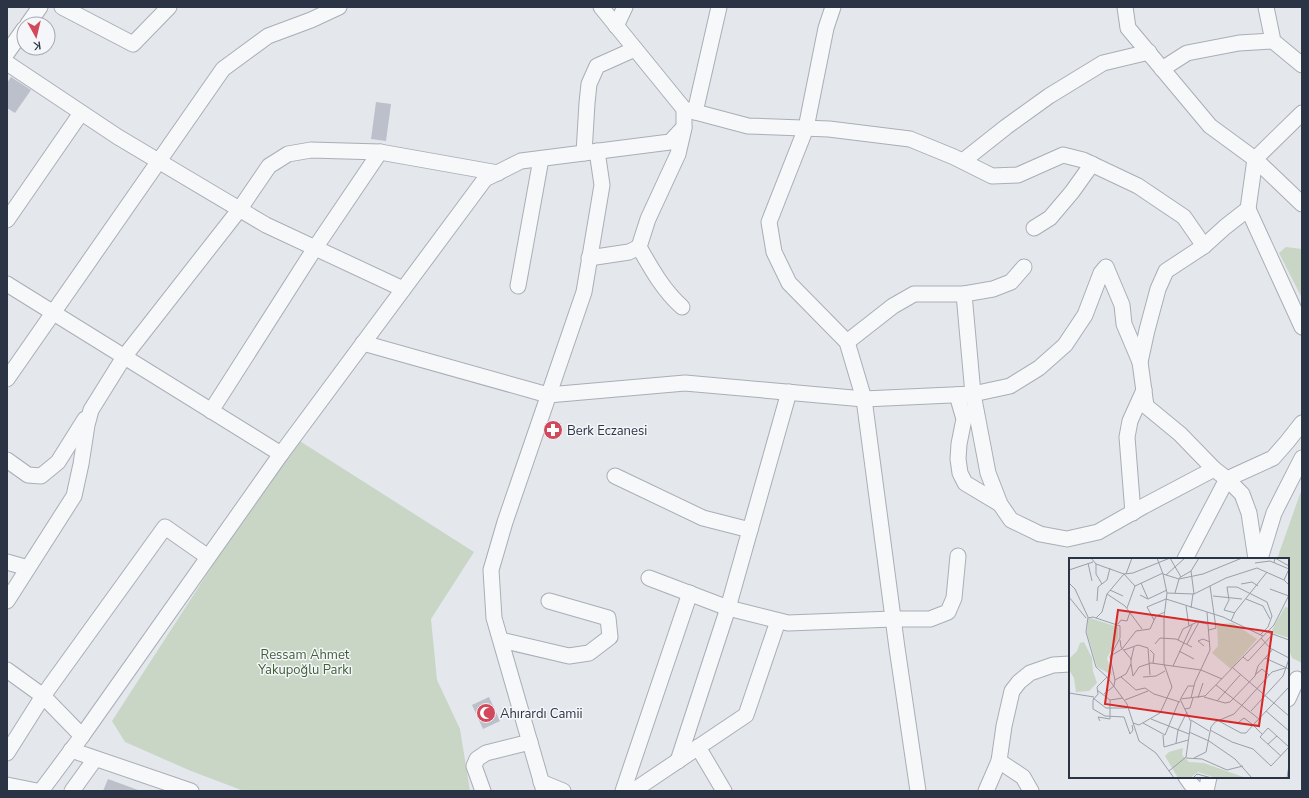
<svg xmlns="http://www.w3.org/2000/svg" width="1309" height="798" font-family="'Nunito Sans',sans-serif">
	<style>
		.green { fill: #c9d6c5 }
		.building { fill: #bbc0ca }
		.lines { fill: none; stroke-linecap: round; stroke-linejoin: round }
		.minor-casing { stroke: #a9aeb7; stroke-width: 17 }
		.minor { stroke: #f7f8fa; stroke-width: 15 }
		.labels { text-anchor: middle; stroke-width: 3; stroke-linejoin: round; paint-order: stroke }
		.poi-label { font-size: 13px; fill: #2b3445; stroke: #f4f6f9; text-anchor: start }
		.park-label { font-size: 13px; fill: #3f6138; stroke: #f4f6f9 }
		.inset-road { fill: none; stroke: #9a9fa9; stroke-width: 1 }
		.view { fill: #d62828; fill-opacity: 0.15; stroke: #d62828; stroke-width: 2 }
		.inset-edge { fill: none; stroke: #2b3445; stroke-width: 2 }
	</style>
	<rect width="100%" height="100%" fill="#e4e7ec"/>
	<g class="green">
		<path d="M1286,247L1302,249V298L1279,253Z"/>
		<path d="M295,438L474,552L431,619L437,680L460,729L470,791H244L191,771L125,742L112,721Z"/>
		<path d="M1302,491V663L1292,658L1288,647V559H1277L1300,494Z"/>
	</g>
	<g class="building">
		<path d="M11,77L31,90L15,113L7,108V83Z"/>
		<path d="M376,102L391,104L386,141L371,139Z"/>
		<path d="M489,697L500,721L483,729L472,705Z"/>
		<path d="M108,779L138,790V791H103Z"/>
	</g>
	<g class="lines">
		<g class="minor-casing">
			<g id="minor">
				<path d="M62,7L133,44L169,7"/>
				<path d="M833,7L826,28L806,128L769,222L774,252L789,283L847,342L864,399L897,648L918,791"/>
				<path d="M1125,7L1128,28L1210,126L1255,159L1302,204"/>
				<path d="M1266,7L1273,41L1302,65"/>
				<path d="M28,24L40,7"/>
				<path d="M616,26L625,7"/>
				<path d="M7,53L24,29"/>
				<path d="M7,63L118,137L266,225L403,289"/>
				<path d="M1162,69L1187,53L1239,43L1273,41"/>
				<path d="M684,109L748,126L829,129L910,139L954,157L992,176L1018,175L1063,155L1083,160L1138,186L1184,217L1204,246"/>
				<path d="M695,112L719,7"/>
				<path d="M584,153L587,103L589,84L597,66L635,49"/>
				<path d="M963,161L1006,127L1049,96L1103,63L1149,52"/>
				<path d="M1248,209L1302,327"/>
				<path d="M7,220L81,113"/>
				<path d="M1034,228L1050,218L1072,192L1092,164"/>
				<path d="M639,247C651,268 663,290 682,307"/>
				<path d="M589,258L629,252L639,247L648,219L678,154L684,128"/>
				<path d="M7,284L281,454"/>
				<path d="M518,286L541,159"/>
				<path d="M964,294L973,394L988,473L1000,504L1011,520L1040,534L1067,539L1098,532L1144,506L1214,469"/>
				<path d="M847,342L893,306L914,294H964L993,289L1011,282L1024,267"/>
				<path d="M363,343L548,395L685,383L864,399L973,394L1010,386L1039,368L1065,345L1085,315L1101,273L1106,267L1122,305L1124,324L1140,362"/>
				<path d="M7,379L223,69L268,36L311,20L339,7"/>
				<path d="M957,395L964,419L959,444L958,459L960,473L965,483L1000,504"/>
				<path d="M211,411L315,248L380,152"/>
				<path d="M7,460L28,475L41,476L58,462L85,419"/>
				<path d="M615,476L703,518L750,530"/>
				<path d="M1133,513L1127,437L1130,421L1144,390"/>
				<path d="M1185,559L1227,479L1273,458L1287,442L1302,423"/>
				<path d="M1256,559L1249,513L1242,494L1227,479L1214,469L1180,434L1146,406L1140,362L1147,330L1158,289L1166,271L1204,246L1225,227L1248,209L1255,159L1302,113"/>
				<path d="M1260,559L1274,513L1302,458"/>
				<path d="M7,562L28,568"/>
				<path d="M649,578L728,608L788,623L893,619H930L948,612L954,598L958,556"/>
				<path d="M7,601L74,496L81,464L87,425L91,410L124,357L239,210L269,166L288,154L311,150L380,152L498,173"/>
				<path d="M501,640L569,656L589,653L610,637L608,618L549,601"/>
				<path d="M7,670L43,696L82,736"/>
				<path d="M1288,699L1297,679"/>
				<path d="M698,747L724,791"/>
				<path d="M71,750L191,791"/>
				<path d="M7,753L43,696L165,527L208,557"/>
				<path d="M678,761L728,608L789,392"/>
				<path d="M999,761L1023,777L1031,791"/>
				<path d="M1186,777L1191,784L1198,791"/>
				<path d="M541,782L563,791"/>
				<path d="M7,785L37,791"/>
				<path d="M41,791L82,736L281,454L485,179L521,161L670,142L684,127V109L601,7"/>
				<path d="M72,791L95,759"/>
				<path d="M483,791L474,766L477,759L486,753L530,742"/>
				<path d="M544,791L494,618L491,570L505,522L584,292L602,185L597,151"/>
				<path d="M623,791L690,593"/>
				<path d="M630,791L636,789L746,715L778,621"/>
				<path d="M986,791L999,761L1004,726L1012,691L1019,682L1030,673L1053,665L1070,664"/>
				<path d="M1206,791L1209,777"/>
			</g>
		</g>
		<use href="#minor" class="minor"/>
	</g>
	<defs>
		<g id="pharmacy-disc" transform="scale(1)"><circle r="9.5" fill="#d1495b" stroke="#f4f6f9"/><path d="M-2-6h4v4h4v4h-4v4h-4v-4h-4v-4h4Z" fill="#fff"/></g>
		<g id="mosque-disc" transform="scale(1)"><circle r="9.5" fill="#d1495b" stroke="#f4f6f9"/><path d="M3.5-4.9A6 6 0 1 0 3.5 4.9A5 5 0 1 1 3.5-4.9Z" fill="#fff"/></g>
	</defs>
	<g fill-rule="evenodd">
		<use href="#pharmacy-disc" x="553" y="430"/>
		<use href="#mosque-disc" x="486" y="713"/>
	</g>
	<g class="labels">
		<g class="poi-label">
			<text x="567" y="435">Berk Eczanesi</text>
			<text x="500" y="718">Ahırardı Camii</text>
		</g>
		<g class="park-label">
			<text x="305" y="659">Ressam Ahmet<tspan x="305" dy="15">Yakupoğlu Parkı</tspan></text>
		</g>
	</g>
	<g transform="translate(1069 558)">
		<rect width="220" height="220" fill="#e4e7ec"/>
		<path d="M216,49L220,50V80L204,75L203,72ZM21,60L49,69V80L38,100L43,117L28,109L18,75L19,61ZM164,65L188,81L162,111L143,95L149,88L148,66ZM15,84L23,100L24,113L28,125L20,133L7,134L5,120L0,112V101L8,93L11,85ZM114,190L113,197L120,204L135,205L177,220H147L129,214L121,220H109L96,198L100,194Z" fill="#c9d6c5"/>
		<path class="inset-road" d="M22,0L27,6L55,16L64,15L101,0M88,0L94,16L110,21L134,16L173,0M101,0L112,19M19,5L23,23M186,5L201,3L220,11M205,5L206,0L220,8M27,6V16L33,26M220,11L215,22L220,27M0,12L24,4M57,16L63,0M97,17L116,0M110,20L122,13M0,25L6,31L19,59L17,74L27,109L38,119L58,146L70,183L87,195L100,213M72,25L79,41M172,26L183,24L189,28M201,31L220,38M41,32L54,38M98,35L125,36L157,20L188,10L215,22M106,35L110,21M38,36L56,48L73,71M125,36L122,13L130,0M71,37L79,41L98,32M144,38L173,41M0,39L17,60M177,41L194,48L201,61M28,43L29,29L38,22L41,10M117,48L120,68M58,50L66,28L94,15M122,50L124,36M166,55L155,52L160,42L158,29H168L198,44L203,58L199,69L191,77M19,60L24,59L51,68V80L41,99L46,122M27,60L33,54L38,36L55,16L66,28M85,62L78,49L97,41L154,59L194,78M162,63L166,54L198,14M49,66L52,62L58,63L61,54M140,72L147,70L141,28M198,74L220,82M192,80L201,90L220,100M109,82L114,71L128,64L139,66M86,86L91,80L107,81L123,89M118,86L130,64M135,88L129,83L134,81L141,84M55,92L69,87L79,90L81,117M81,92L85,96L84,105M110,93L125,101M43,97L53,91L67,73L81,71L87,58L96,54M174,99L179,103L204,76M196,100L220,111M62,102L65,89M62,106L64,118L70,109L82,105L132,112L153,121M104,108L123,67M164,110L220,158M187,116L193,111L200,117M38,119L28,129L29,136L24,142V151L36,158L55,159L61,176L64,172L63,167M52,119L67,132L76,130L85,136L111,144M74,119L87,118L96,113M147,127L190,161M28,132L41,142V161L29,159L31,163M0,135L25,139M35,136L45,128L46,122L57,116L62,106V101L52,89L51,82M135,139L156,145L161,144L186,118L189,108L204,91M24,140L37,150H58M112,140L119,128H125M122,140L126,124L141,92L138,54M129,140L134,125M41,142L54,140M56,142L79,133M148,143L172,116M116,151L121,150L124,140M182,153L214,118L220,101M197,153L220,173M82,161L120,176M122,162L140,173M148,162L172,175H177L184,167M170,164L175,160L184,167M64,165L70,167L91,155L103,129L95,106V59L98,35L94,16M74,165L96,177L110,143M141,172L163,184L184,191L202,208L220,189M120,174L140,183L166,201L183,220M193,176L184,167L220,129M94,177L95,189L119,182M107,185L109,172L118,154M199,186L208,178M212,198L191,179L199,170L220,189M117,200L133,201L158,212L174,208M125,200L137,194L142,169L146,164L165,156L203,114L216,110M105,220L100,213L117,199L122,164L111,141L136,138L205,67L220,37M124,220L128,216L143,220M218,220L220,207"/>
		<path class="view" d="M49,52L203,74L190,168L36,146Z"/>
		<rect width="220" height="220" class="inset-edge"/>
	</g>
	<rect width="1309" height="798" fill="none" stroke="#2b3445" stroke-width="16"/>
	<g transform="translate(36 36) rotate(172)"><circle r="19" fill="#f4f6f9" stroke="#a4a8b1"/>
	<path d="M0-3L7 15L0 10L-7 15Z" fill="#d1495b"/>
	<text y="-6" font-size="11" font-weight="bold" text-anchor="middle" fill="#2b3445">K</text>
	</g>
</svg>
